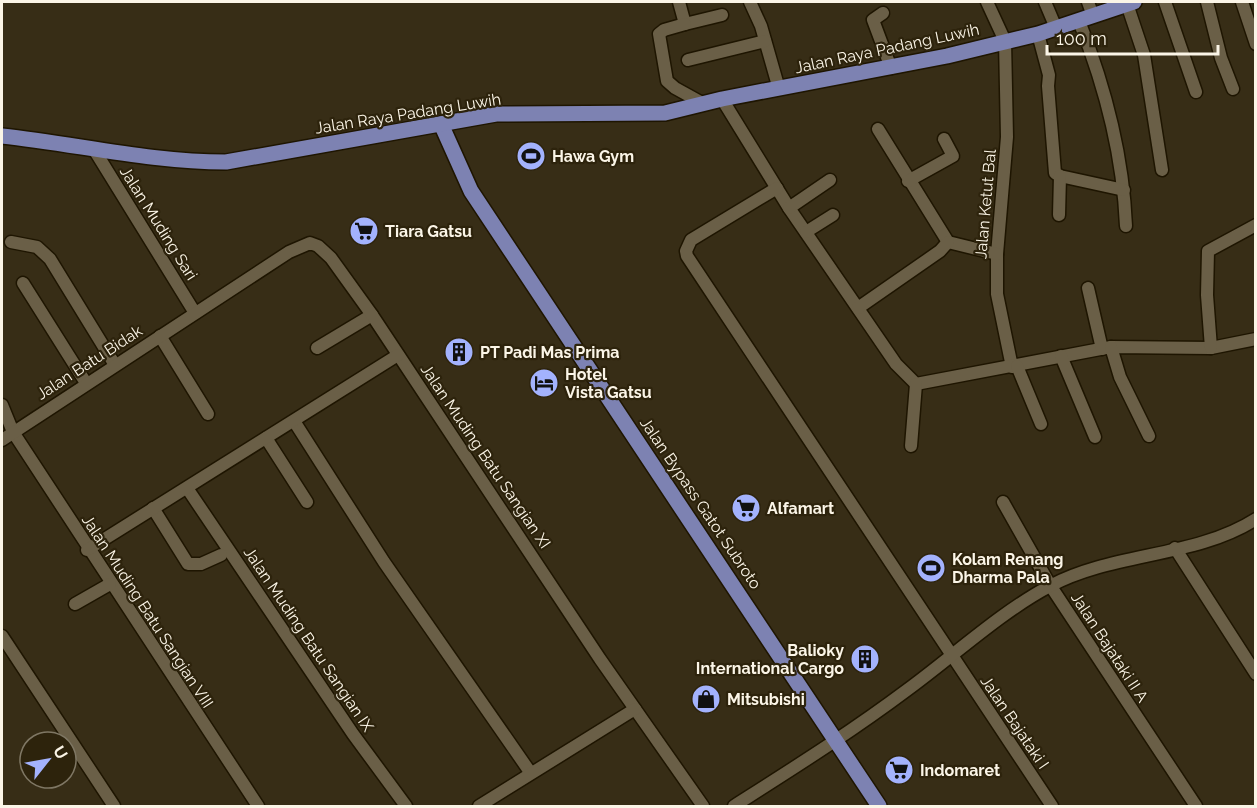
<svg xmlns="http://www.w3.org/2000/svg" width="1257" height="808" font-family="Raleway,sans-serif">
	<style>
		.lines { fill: none; stroke-linecap: round; stroke-linejoin: round }
		.minor-casing { stroke: #1e1501; stroke-width: 15 }
		.major-casing { stroke: #1e1501; stroke-width: 18 }
		.minor { stroke: #6a5f47; stroke-width: 12 }
		.major { stroke: #7d82b2; stroke-width: 15 }
		.labels { text-anchor: middle; stroke-width: 4.5; stroke-linejoin: round; paint-order: stroke }
		.street-label { font-size: 16px; fill: #fbf5e7; stroke: #2d230c }
		.poi-label { font-size: 16px; font-weight: bold; fill: #fbf5e7; stroke: #2d230c; text-anchor: start }
	</style>
	<rect width="100%" height="100%" fill="#372d16"/>
	<g class="lines">
		<g class="minor-casing">
			<g id="minor">
				<path d="M679,2L685,24L722,15"/>
				<path d="M750,2L761,26L779,89"/>
				<path d="M987,2L1005,41L1007,137L997,254V294L1012,367"/>
				<path d="M1045,2L1056,28"/>
				<path d="M1088,2L1093,16"/>
				<path d="M1165,2L1196,92"/>
				<path d="M1207,2L1221,58L1233,89"/>
				<path d="M1242,2L1256,44"/>
				<path d="M1127,4L1144,55L1162,170"/>
				<path d="M883,13L873,20L891,68"/>
				<path d="M1079,21C1105,86 1123,156 1126,226"/>
				<path d="M685,24L664,30L659,34L667,81L675,88L704,104"/>
				<path d="M1038,34L1049,75L1048,86L1055,173L1060,176L1124,190"/>
				<path d="M688,60L765,41"/>
				<path d="M722,99L789,208L896,364L916,384L1111,347L1211,348L1256,339"/>
				<path d="M878,129L948,242L997,254"/>
				<path d="M95,151L195,313"/>
				<path d="M908,181L953,156L944,139"/>
				<path d="M777,188L691,240L686,251L687,256L1052,806"/>
				<path d="M789,208L830,180"/>
				<path d="M1059,215L1060,176"/>
				<path d="M806,232L833,215"/>
				<path d="M11,242L37,247L50,259L115,365"/>
				<path d="M23,283L86,383"/>
				<path d="M1088,288L1102,349"/>
				<path d="M858,308L940,251L948,242"/>
				<path d="M160,336L208,414"/>
				<path d="M1111,347L1120,377L1149,436"/>
				<path d="M317,348L372,315"/>
				<path d="M1211,348L1207,295L1208,251L1256,225"/>
				<path d="M1061,356L1095,437"/>
				<path d="M1017,366L1041,424"/>
				<path d="M2,405L13,432L258,806"/>
				<path d="M294,421L384,562L530,772"/>
				<path d="M266,438L307,502"/>
				<path d="M2,440L289,252L310,243L318,246L331,258L372,315L600,659L703,806"/>
				<path d="M911,446L916,384"/>
				<path d="M187,488L353,734L406,806"/>
				<path d="M1003,502L1050,585L1196,806"/>
				<path d="M153,508L188,564H201L221,555"/>
				<path d="M1175,548L1256,674"/>
				<path d="M87,550L398,355"/>
				<path d="M75,604L110,584"/>
				<path d="M2,636L114,806"/>
				<path d="M479,806L635,709"/>
				<path d="M734,806C792,769 851,732 907,690C951,658 1002,611 1050,586C1113,552 1195,558 1256,519"/>
			</g>
		</g>
		<g class="major-casing">
			<g id="major">
				<path d="M441,124L471,191L879,806"/>
				<path d="M2,136C77,144 150,162 226,162L496,114L665,113L722,99L947,56L1038,34L1134,2"/>
			</g>
		</g>
		<use href="#minor" class="minor"/>
		<use href="#major" class="major"/>
	</g>
	<defs>
		<g id="stadium-disc" transform="scale(1.5)"><circle r="9.5" fill="#a3b2fd" stroke="#2d230c"/><path d="M0-5a6.5 5 0 1 0 0 10a6.5 5 0 1 0 0-10ZM-3.5-1.8h7v3.6h-7Z" fill="#111"/></g>
		<g id="supermarket-disc" transform="scale(1.5)"><circle r="9.5" fill="#a3b2fd" stroke="#2d230c"/><path d="M-6-5.5h2.5l.6 2H6L4.5 2H-2.5L-4.4-4H-6ZM-1.5 3.2a1.3 1.3 0 1 0 .1 0ZM3 3.2a1.3 1.3 0 1 0 .1 0Z" fill="#111"/></g>
		<g id="building-disc" transform="scale(1.5)"><circle r="9.5" fill="#a3b2fd" stroke="#2d230c"/><path d="M-4-6H4V6H1V3H-1V6H-4ZM-2.5-4.3h1.7v1.8h-1.7ZM.8-4.3h1.7v1.8H.8ZM-2.5-1h1.7V.8h-1.7ZM.8-1h1.7V.8H.8Z" fill="#111"/></g>
		<g id="hotel-disc" transform="scale(1.5)"><circle r="9.5" fill="#a3b2fd" stroke="#2d230c"/><path d="M-6-4.5h1.5V1H6V5H4.5V3h-9V5H-6ZM-4 0a1.8 1.8 0 1 1 3.6 0ZM.5 0V-2.5h3Q6-2.5 6 0Z" fill="#111"/></g>
		<g id="shop-disc" transform="scale(1.5)"><circle r="9.5" fill="#a3b2fd" stroke="#2d230c"/><path d="M-5-2.5h2.3a2.7 3.5 0 0 1 5.4 0H5L5.5 6h-11ZM-1.5-2.5h3a1.5 2.3 0 0 0-3 0Z" fill="#111"/></g>
	</defs>
	<g fill-rule="evenodd">
		<use href="#stadium-disc" x="531" y="156"/>
		<use href="#supermarket-disc" x="364" y="231"/>
		<use href="#building-disc" x="459" y="352"/>
		<use href="#hotel-disc" x="544" y="383"/>
		<use href="#supermarket-disc" x="746" y="508"/>
		<use href="#stadium-disc" x="931" y="568"/>
		<use href="#building-disc" x="865" y="659"/>
		<use href="#shop-disc" x="706" y="699"/>
		<use href="#supermarket-disc" x="899" y="770"/>
	</g>
	<g class="labels">
		<g class="street-label">
			<text transform="translate(887 48) rotate(-12)" y="6">Jalan Raya Padang Luwih</text>
			<text transform="translate(408 113) rotate(-9)" y="6">Jalan Raya Padang Luwih</text>
			<text transform="translate(985 204) rotate(-85)" y="6">Jalan Ketut Bal</text>
			<text transform="translate(159 223) rotate(58)" y="6">Jalan Muding Sari</text>
			<text transform="translate(89 362) rotate(-33)" y="6">Jalan Batu Bidak</text>
			<text transform="translate(486 456) rotate(56)" y="6">Jalan Muding Batu Sangian XI</text>
			<text transform="translate(701 503) rotate(56)" y="6">Jalan Bypass Gatot Subroto</text>
			<text transform="translate(148 611) rotate(57)" y="6">Jalan Muding Batu Sangian VIII</text>
			<text transform="translate(309 639) rotate(56)" y="6">Jalan Muding Batu Sangian IX</text>
			<text transform="translate(1110 647) rotate(57)" y="6">Jalan Bajataki II A</text>
			<text transform="translate(1015 722) rotate(56)" y="6">Jalan Bajataki I</text>
		</g>
		<g class="poi-label">
			<text x="552" y="162">Hawa Gym</text>
			<text x="385" y="237">Tiara Gatsu</text>
			<text x="480" y="358">PT Padi Mas Prima</text>
			<text x="565" y="380">Hotel<tspan x="565" dy="18">Vista Gatsu</tspan></text>
			<text x="767" y="514">Alfamart</text>
			<text x="952" y="565">Kolam Renang<tspan x="952" dy="18">Dharma Pala</tspan></text>
			<text x="844" y="656" text-anchor="end">Balioky<tspan x="844" dy="18">International Cargo</tspan></text>
			<text x="727" y="705">Mitsubishi</text>
			<text x="920" y="776">Indomaret</text>
		</g>
	</g>
	<rect width="1257" height="808" fill="none" stroke="#fbf5e7" stroke-width="6"/>
	<g transform="translate(48 760) rotate(59)"><circle r="28" fill="#2d230c" stroke="#7f7764" stroke-width="1.5"/>
	<path d="M0-4.5L10 22L0 15L-10 22Z" fill="#a3b2fd"/>
	<text y="-9" font-size="16" font-weight="bold" text-anchor="middle" fill="#fbf5e7">U</text>
	</g>
	<path d="M1047 45v9h171v-9" fill="none" stroke="#fbf5e7" stroke-width="3"/>
	<text x="1056" y="45" font-size="18" fill="#fbf5e7" stroke="#2d230c" stroke-width="4.5" paint-order="stroke">100 m</text>
</svg>
